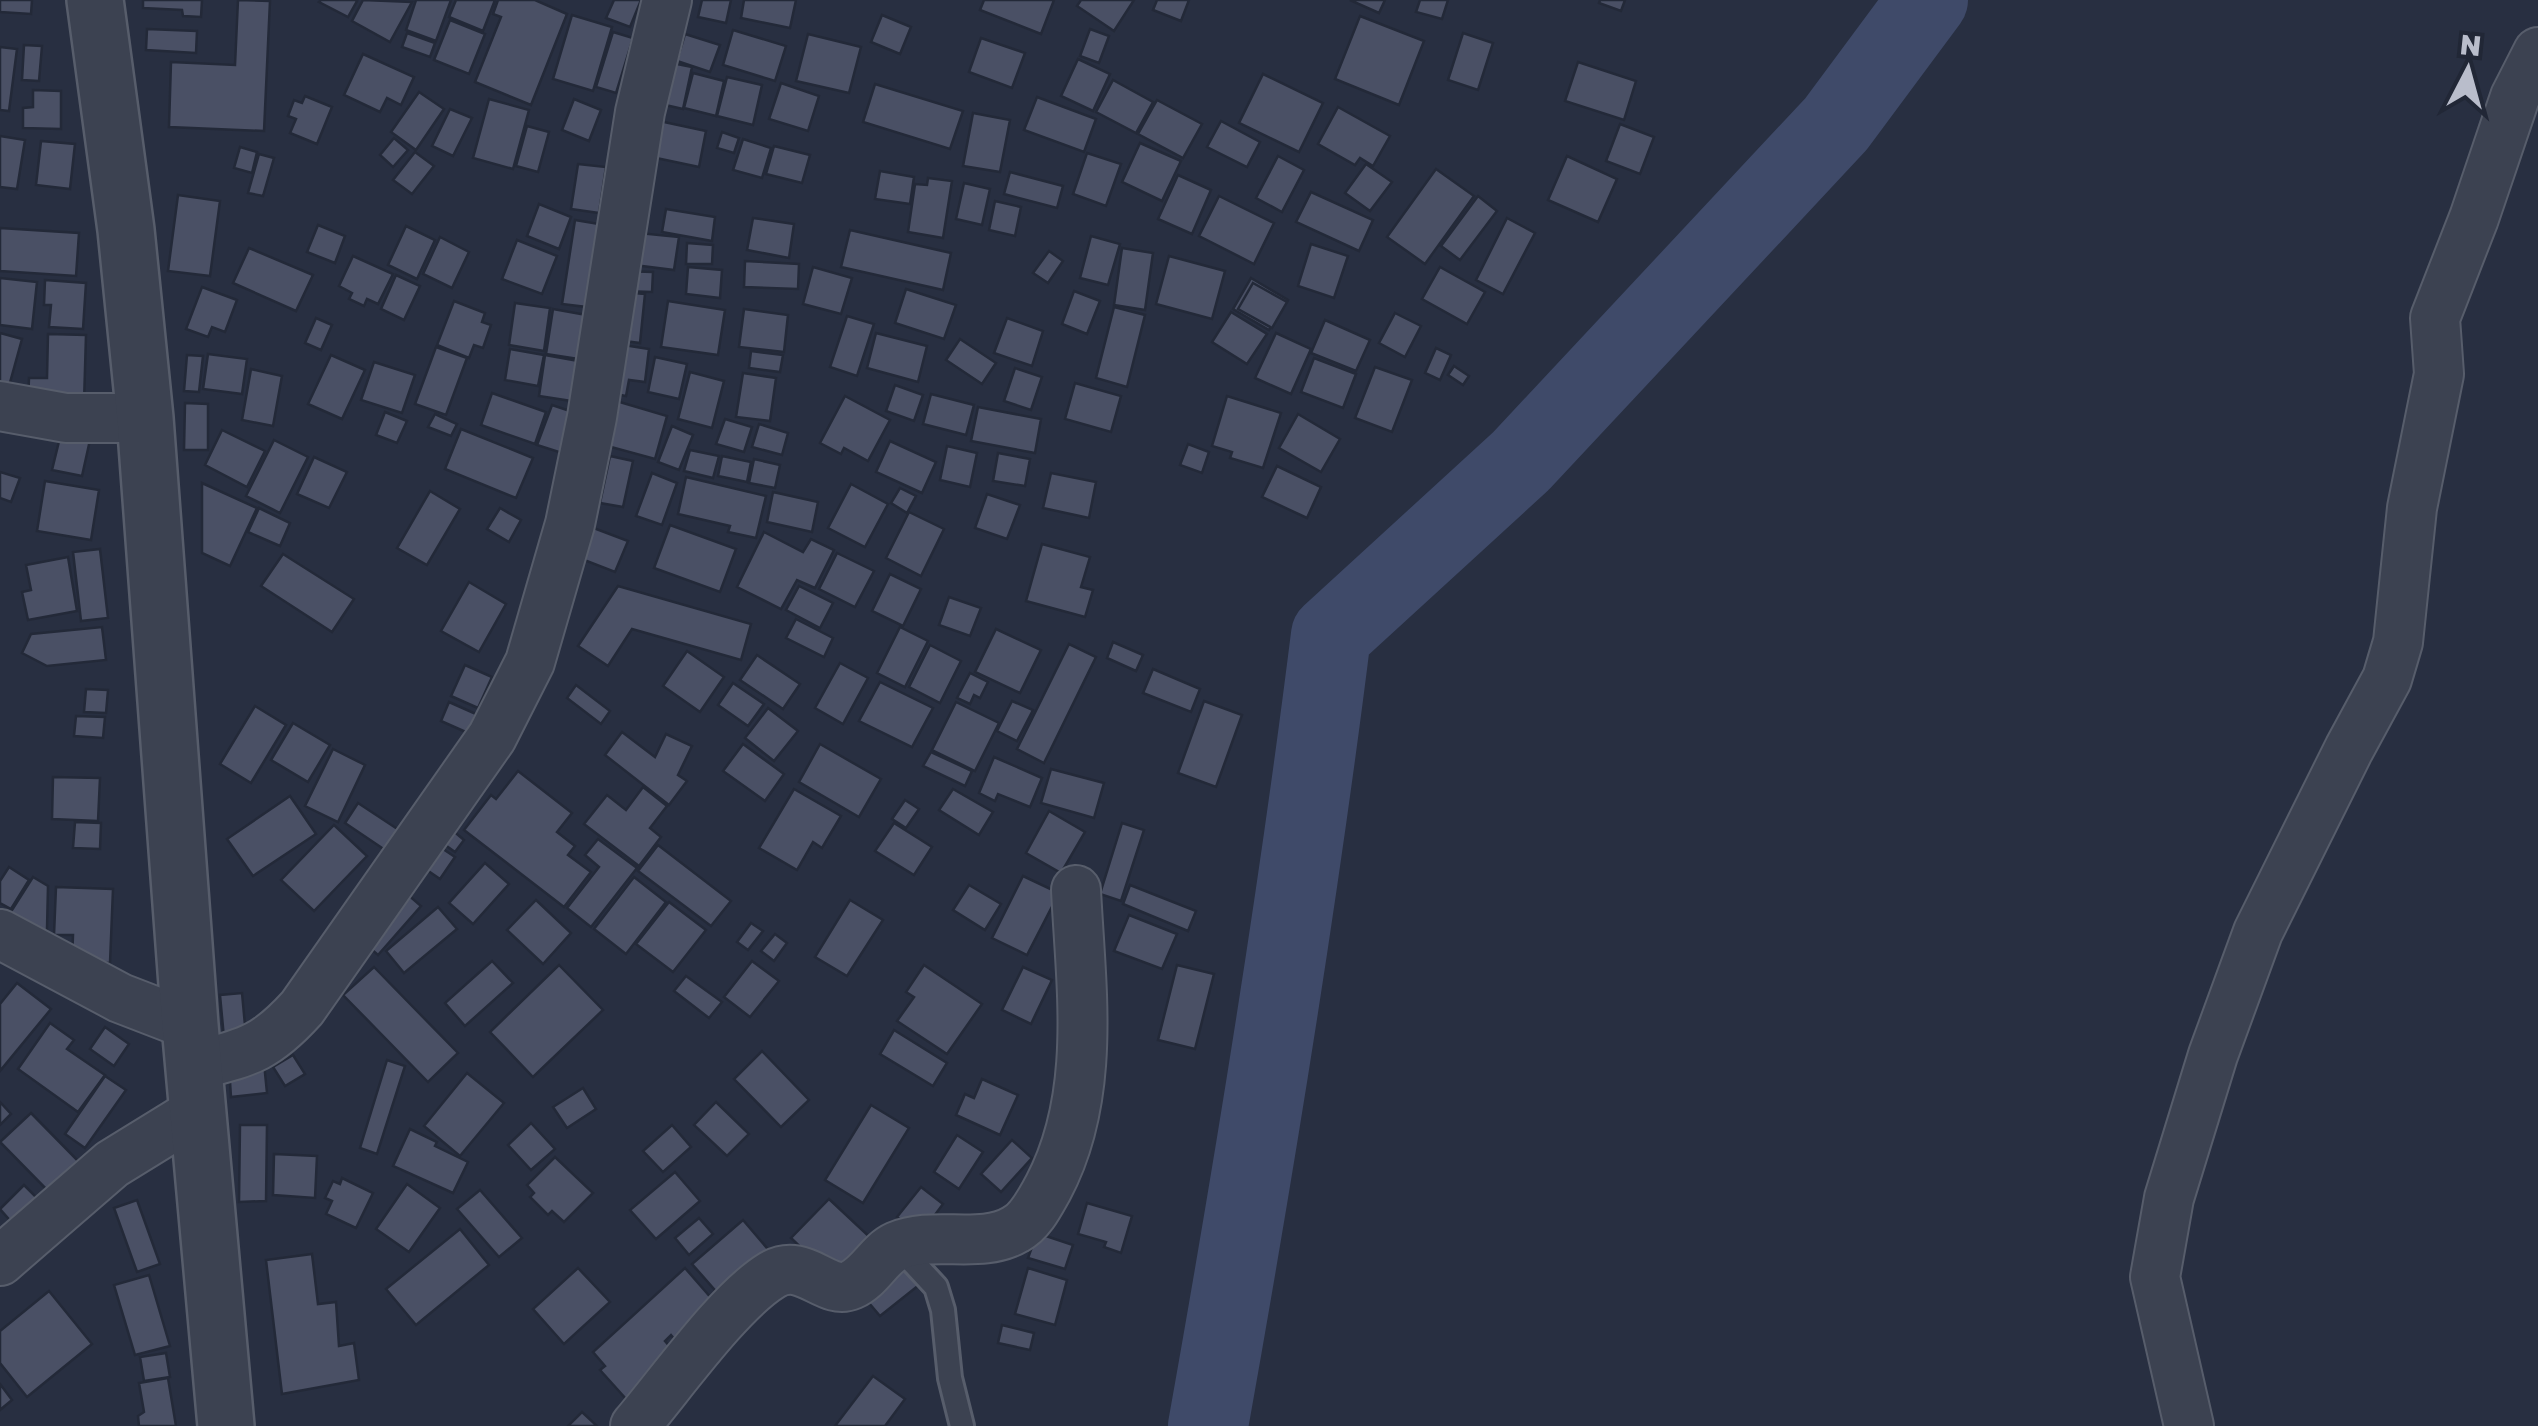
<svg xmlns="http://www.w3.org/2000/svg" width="2538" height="1426" font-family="'Golos Text',sans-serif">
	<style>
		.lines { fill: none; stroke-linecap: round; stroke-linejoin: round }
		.river { stroke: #3f4a69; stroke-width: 80 }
		.building { fill: #4a5065; stroke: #232938; stroke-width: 2.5 }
		.service-casing { stroke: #575d6b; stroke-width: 28 }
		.minor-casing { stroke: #575d6b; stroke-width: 52 }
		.tertiary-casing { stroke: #575d6b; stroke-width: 60 }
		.service { stroke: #3c4251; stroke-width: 22 }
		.minor { stroke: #3c4251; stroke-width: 48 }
		.tertiary { stroke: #3c4251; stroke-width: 55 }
	</style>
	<rect width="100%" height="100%" fill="#282f41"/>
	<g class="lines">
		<path class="river" d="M1208,1426C1255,1163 1298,900 1331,635L1521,461L1836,124L1928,0"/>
	</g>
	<g class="building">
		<path d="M0,0H32L31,14L0,12Z"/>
		<path d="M143,0H202L201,17L183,16L182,10L143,8Z"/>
		<path d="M238,0L270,1L264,131L169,127L171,62L235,65Z"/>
		<path d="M321,0H355L357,1L348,17L319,2Z"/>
		<path d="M363,0L412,2L390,42L352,21Z"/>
		<path d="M416,0H451L436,41L406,30Z"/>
		<path d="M456,0H495L483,31L449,17Z"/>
		<path d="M498,0H535L567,14L531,105L475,82L501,17L493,14Z"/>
		<path d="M614,0H641L630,27L606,18Z"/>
		<path d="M702,0H731L726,23L698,17Z"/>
		<path d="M744,0H796L790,28L741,18Z"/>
		<path d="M984,0H1054L1041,34L980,10Z"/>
		<path d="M1081,0H1134L1114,31L1077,6Z"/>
		<path d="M1157,0H1189L1181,21L1153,10Z"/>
		<path d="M1350,0H1385L1379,13Z"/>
		<path d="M1420,0H1448L1442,19L1416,12Z"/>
		<path d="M1600,0H1625L1621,11L1599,3Z"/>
		<path d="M572,15L612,27L593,91L553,79Z"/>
		<path d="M882,15L911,27L900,54L871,42Z"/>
		<path d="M1360,16L1424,41L1399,105L1335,79Z"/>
		<path d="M450,20L485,34L469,74L434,60Z"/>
		<path d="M147,29L197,31L196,53L146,50Z"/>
		<path d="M1090,29L1109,36L1099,63L1080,56Z"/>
		<path d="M733,30L786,46L775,81L723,65Z"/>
		<path d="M613,32L633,38L616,93L596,87Z"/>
		<path d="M407,33L435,43L430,57L402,47Z"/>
		<path d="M1463,33L1493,43L1478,90L1448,80Z"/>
		<path d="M685,34L720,45L710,72L677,61Z"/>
		<path d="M808,34L861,47L849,93L796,81Z"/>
		<path d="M981,38L1025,53L1012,88L969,72Z"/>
		<path d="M24,45L42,46L39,81L22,80Z"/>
		<path d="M0,47L17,49L9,111L0,110Z"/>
		<path d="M363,54L414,77L401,105L387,98L380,112L344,95Z"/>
		<path d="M1078,59L1110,74L1093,111L1061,96Z"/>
		<path d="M662,61L692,67L683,109L652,102Z"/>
		<path d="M1578,62L1636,81L1624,120L1565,101Z"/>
		<path d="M693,73L724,81L716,116L684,108Z"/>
		<path d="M1263,74L1323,103L1299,152L1239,123Z"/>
		<path d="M727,77L762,85L753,125L717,116Z"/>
		<path d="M1113,80L1153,102L1136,133L1096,112Z"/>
		<path d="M781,83L819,96L808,131L769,119Z"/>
		<path d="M875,84L963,111L950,149L863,122Z"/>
		<path d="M33,90L61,91V129L23,128V108L33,107Z"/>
		<path d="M419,92L444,109L416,150L391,132Z"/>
		<path d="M305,96L332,107L317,144L290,133L296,119L288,116L294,100L302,103Z"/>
		<path d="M1037,97L1096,119L1084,152L1024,130Z"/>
		<path d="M489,99L529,110L513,169L473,158Z"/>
		<path d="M574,99L601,110L589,141L562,130Z"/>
		<path d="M1157,100L1202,124L1183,158L1138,134Z"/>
		<path d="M1338,107L1390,136L1373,166L1360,158L1355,165L1318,144Z"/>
		<path d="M450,109L472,118L453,156L432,146Z"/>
		<path d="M973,113L1010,120L1000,172L963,166Z"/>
		<path d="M650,119L706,131L699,167L642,155Z"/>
		<path d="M1221,121L1260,142L1247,167L1207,147Z"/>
		<path d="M1620,124L1654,137L1640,174L1606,161Z"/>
		<path d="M527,126L549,132L538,172L516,166Z"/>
		<path d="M722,132L739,138L734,153L717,148Z"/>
		<path d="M0,136L25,140L17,189L0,187Z"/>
		<path d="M394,138L408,150L393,167L380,155Z"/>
		<path d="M743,139L771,148L762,178L733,170Z"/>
		<path d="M41,141L75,144L70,189L36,185Z"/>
		<path d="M1140,143L1181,161L1162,201L1122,182Z"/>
		<path d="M774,146L810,155L802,183L766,174Z"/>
		<path d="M240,147L257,152L252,173L234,168Z"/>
		<path d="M415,152L434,166L412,194L393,180Z"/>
		<path d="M1087,153L1121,164L1106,206L1073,194Z"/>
		<path d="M259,154L274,158L263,196L248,193Z"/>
		<path d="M1278,156L1304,170L1282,212L1256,198Z"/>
		<path d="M1567,156L1617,179L1598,222L1548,200Z"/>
		<path d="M578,164L606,167L599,213L571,209Z"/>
		<path d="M1366,164L1392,182L1370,211L1345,193Z"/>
		<path d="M1436,169L1474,196L1425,264L1387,237Z"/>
		<path d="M880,171L914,177L910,204L875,199Z"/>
		<path d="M1010,172L1063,186L1057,208L1004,194Z"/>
		<path d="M1178,175L1211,190L1192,234L1158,219Z"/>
		<path d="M928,178L952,181L943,238L908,232L915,184L927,185Z"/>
		<path d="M964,183L990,189L982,225L956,219Z"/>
		<path d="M1311,192L1373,220L1359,251L1296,222Z"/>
		<path d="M178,195L220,201L210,276L168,271Z"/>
		<path d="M1219,196L1274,223L1254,264L1199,236Z"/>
		<path d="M1478,196L1497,211L1460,260L1441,246Z"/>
		<path d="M995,201L1021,207L1015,236L989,230Z"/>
		<path d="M539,204L571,217L559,249L527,236Z"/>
		<path d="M666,209L715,217L712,241L662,232Z"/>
		<path d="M753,218L794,224L789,258L747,250Z"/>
		<path d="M1507,218L1535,233L1503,294L1476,280Z"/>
		<path d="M575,220L599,224L587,307L562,304Z"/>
		<path d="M318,225L345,236L335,263L307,252Z"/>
		<path d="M406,226L435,240L417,279L388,265Z"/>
		<path d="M0,228L79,233L76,276L0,271Z"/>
		<path d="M850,230L951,253L943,290L841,267Z"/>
		<path d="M629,232L679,237L674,270L626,264Z"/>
		<path d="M1091,236L1120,244L1108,285L1080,278Z"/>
		<path d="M440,237L469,252L452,288L423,274Z"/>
		<path d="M517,240L557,256L542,294L502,279Z"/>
		<path d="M687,243L713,245L712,264H686Z"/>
		<path d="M1311,244L1348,256L1334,298L1298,286Z"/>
		<path d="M249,248L313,275L296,311L233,283Z"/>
		<path d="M1122,248L1153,253L1145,310L1114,305Z"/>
		<path d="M1049,251L1063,261L1048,283L1033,273Z"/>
		<path d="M353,256L393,274L378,304L367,299L364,306L349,299L352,293L339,286Z"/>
		<path d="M1169,256L1225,271L1212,319L1156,304Z"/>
		<path d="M745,261L799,264L798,289L744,287Z"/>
		<path d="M688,267L722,270L720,298L686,294Z"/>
		<path d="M813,267L852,278L841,314L803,304Z"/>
		<path d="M1440,267L1485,292L1467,324L1422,299Z"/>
		<path d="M622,271L653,272L652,292L622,291Z"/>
		<path d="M396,275L420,286L404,320L381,309Z"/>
		<path d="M0,278L37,282L32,329L0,325Z"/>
		<path d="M1251,278L1288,300L1269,330L1233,309Z"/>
		<path d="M45,280L86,283L83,329L49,327L51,305H44Z"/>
		<path d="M1253,283L1287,302L1272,328L1238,309Z"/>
		<path d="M202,287L237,300L225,332L212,327L208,337L186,329Z"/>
		<path d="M906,289L956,305L944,339L895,323Z"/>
		<path d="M1074,291L1100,301L1087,334L1062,324Z"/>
		<path d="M622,292L645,294L640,343L617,340Z"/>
		<path d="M454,301L485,313L482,322L491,325L483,348L474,345L469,358L437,345Z"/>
		<path d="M668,301L725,310L718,355L661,347Z"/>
		<path d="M515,303L550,308L544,351L509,345Z"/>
		<path d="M1114,307L1145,315L1127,387L1096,378Z"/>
		<path d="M553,309L592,316L585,360L546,354Z"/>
		<path d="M744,309L788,315L784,352L739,347Z"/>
		<path d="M1231,312L1267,334L1247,364L1212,342Z"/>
		<path d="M1395,313L1421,326L1405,357L1379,343Z"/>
		<path d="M847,316L874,324L857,376L830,367Z"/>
		<path d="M316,318L332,325L321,350L305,343Z"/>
		<path d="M1007,318L1043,331L1032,366L994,353Z"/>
		<path d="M1325,320L1370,340L1356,371L1311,353Z"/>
		<path d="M0,333L22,339L6,397L0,396Z"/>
		<path d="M876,333L927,346L918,382L867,368Z"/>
		<path d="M1276,333L1311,349L1291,394L1255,378Z"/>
		<path d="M48,334L86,335L84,403L28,402L29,378H47Z"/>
		<path d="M960,339L996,363L982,384L946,360Z"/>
		<path d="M617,344L649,349L645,382L629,380L626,396L609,393Z"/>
		<path d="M436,347L467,358L446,415L415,404Z"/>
		<path d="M1436,348L1451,355L1440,380L1425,373Z"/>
		<path d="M510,349L544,355L538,386L505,380Z"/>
		<path d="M751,351L783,355L780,372L749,368Z"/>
		<path d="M208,354L247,359L242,394L203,389Z"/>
		<path d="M187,355L203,356L199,392L184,391Z"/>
		<path d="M331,355L365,370L342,419L308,404Z"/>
		<path d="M545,355L584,362L578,402L539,396Z"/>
		<path d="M655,357L687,364L679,399L648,392Z"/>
		<path d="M1314,358L1356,374L1343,408L1301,392Z"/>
		<path d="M374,362L415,375L402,413L361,400Z"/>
		<path d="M1454,366L1469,376L1463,385L1448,375Z"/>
		<path d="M1375,367L1412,380L1392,432L1355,418Z"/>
		<path d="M1015,368L1042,377L1031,410L1004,401Z"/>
		<path d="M251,369L282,376L273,426L242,420Z"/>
		<path d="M690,372L724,381L712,428L678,419Z"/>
		<path d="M743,373L776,378L770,421L736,417Z"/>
		<path d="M1075,383L1121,396L1111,432L1065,419Z"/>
		<path d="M895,385L923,395L914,421L886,411Z"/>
		<path d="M492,393L546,412L535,444L481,425Z"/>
		<path d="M931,394L974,405L966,435L923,424Z"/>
		<path d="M845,396L890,420L868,461L844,448L841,454L820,443Z"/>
		<path d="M1227,396L1281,413L1263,468L1230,458L1232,452L1212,446Z"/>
		<path d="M613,400L667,416L655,459L600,444Z"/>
		<path d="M185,403L208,404V450H184Z"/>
		<path d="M552,405L576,413L562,453L537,445Z"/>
		<path d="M978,407L1041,419L1035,453L971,441Z"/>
		<path d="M385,412L407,421L397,443L376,435Z"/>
		<path d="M435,414L457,424L451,436L428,427Z"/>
		<path d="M1298,414L1340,439L1321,472L1279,448Z"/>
		<path d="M725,419L752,427L744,452L716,444Z"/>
		<path d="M759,424L788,433L782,455L752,447Z"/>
		<path d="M63,425L92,431L82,476L52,470Z"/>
		<path d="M672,426L693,435L679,470L658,462Z"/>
		<path d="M461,429L533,458L516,498L445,469Z"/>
		<path d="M222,430L265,451L247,487L205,465Z"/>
		<path d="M274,440L308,457L280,513L246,496Z"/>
		<path d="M890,441L936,462L922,493L876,472Z"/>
		<path d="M1188,444L1209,452L1202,473L1180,465Z"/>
		<path d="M947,446L977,453L970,487L940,480Z"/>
		<path d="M690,450L719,456L713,478L684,471Z"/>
		<path d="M998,453L1030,459L1025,486L993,481Z"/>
		<path d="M610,456L633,461L623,507L600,503Z"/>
		<path d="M722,456L751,462L747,482L718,476Z"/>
		<path d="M314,457L347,472L329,508L297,494Z"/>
		<path d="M754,459L780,465L775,488L749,483Z"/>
		<path d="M1277,466L1321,487L1307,518L1262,497Z"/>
		<path d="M0,472L20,478L11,502L0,498Z"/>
		<path d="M652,473L677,483L662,525L636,516Z"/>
		<path d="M1051,473L1096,482L1089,518L1043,508Z"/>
		<path d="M686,477L766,496L756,538L728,532L730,526L678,514Z"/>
		<path d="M45,481L99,490L91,540L37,531Z"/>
		<path d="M202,483L257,508L230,566L202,553Z"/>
		<path d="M851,484L888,504L865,547L828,528Z"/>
		<path d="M900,488L916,496L907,513L891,503Z"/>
		<path d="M430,491L460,509L427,565L397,548Z"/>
		<path d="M773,492L818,502L812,532L767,522Z"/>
		<path d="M987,494L1020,505L1007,539L975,528Z"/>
		<path d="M259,508L290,523L280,546L248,532Z"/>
		<path d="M500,508L521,520L509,542L487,529Z"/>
		<path d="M909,512L944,529L921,576L886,558Z"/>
		<path d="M670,525L736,549L720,592L654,568Z"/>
		<path d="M591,527L628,541L615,572L579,558Z"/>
		<path d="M764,532L803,552L811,539L834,550L815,588L797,580L781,609L737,587Z"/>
		<path d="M1042,544L1090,557L1081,587L1093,590L1085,617L1026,601Z"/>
		<path d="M100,549L108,618L81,621L73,552Z"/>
		<path d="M837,553L874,571L855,607L819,589Z"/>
		<path d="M283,554L354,599L332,632L261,586Z"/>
		<path d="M68,557L77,611L28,620L22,592L31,590L26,565Z"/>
		<path d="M890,574L921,589L903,626L872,611Z"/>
		<path d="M469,582L506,604L479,652L441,631Z"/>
		<path d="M618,586L751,624L741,660L632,629L608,666L578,646Z"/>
		<path d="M799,586L833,603L820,628L786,610Z"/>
		<path d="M949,597L981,608L970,636L939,625Z"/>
		<path d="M796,619L833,638L824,657L786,638Z"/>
		<path d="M102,627L106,660L47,666L22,653L31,634Z"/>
		<path d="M900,627L928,641L905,687L877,673Z"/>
		<path d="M996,629L1041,650L1020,693L975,672Z"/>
		<path d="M1113,642L1143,655L1136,671L1107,658Z"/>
		<path d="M1069,644L1096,657L1044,763L1017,749Z"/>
		<path d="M930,645L961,661L940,703L909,687Z"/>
		<path d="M687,651L724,677L700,712L663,686Z"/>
		<path d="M757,655L800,684L783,709L740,680Z"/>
		<path d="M840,663L868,678L843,724L815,708Z"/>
		<path d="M465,665L492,677L478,708L451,696Z"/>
		<path d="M1153,669L1200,689L1191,712L1143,693Z"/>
		<path d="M970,673L988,682L980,698L974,695L970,704L957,698Z"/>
		<path d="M880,682L933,708L912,747L859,721Z"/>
		<path d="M733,683L764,704L748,726L718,705Z"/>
		<path d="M576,685L610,711L601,724L567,698Z"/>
		<path d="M86,689L108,690L106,713L84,712Z"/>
		<path d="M1012,701L1033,710L1017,741L997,731Z"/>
		<path d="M1204,701L1242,715L1216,787L1178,773Z"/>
		<path d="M449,702L476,714L468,733L441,721Z"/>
		<path d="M956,702L999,723L975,771L932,750Z"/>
		<path d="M255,706L286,725L251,783L220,764Z"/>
		<path d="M768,708L798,731L774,761L745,738Z"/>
		<path d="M76,716L105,717L103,738L74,736Z"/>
		<path d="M293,723L330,745L308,782L271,760Z"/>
		<path d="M622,732L655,757L666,734L692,746L678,775L687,781L669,805L605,755Z"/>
		<path d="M743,744L784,774L765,801L723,771Z"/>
		<path d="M820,744L881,779L859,817L799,782Z"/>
		<path d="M333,749L365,765L338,822L305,806Z"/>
		<path d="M931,752L972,771L965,786L923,766Z"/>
		<path d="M994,757L1042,778L1030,807L998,794L995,801L979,793Z"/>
		<path d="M1051,769L1104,783L1094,818L1041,803Z"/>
		<path d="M518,771L572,813L557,832L575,846L568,855L591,872L564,907L464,830L491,795L496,799Z"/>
		<path d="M53,777L100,778L98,821L52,819Z"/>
		<path d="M643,787L667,806L650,828L661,837L639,866L584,824L607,795L626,810Z"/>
		<path d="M794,789L841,816L822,848L813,842L797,870L759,848Z"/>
		<path d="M953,789L993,812L979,835L939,810Z"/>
		<path d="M290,796L316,834L253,876L227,839Z"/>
		<path d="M905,800L919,809L906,828L892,819Z"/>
		<path d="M358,803L405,834L391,854L345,823Z"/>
		<path d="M1049,811L1085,832L1061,873L1026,853Z"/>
		<path d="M75,822L101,823L100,849L73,848Z"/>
		<path d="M894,823L932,847L914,875L875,851Z"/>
		<path d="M1122,823L1144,830L1121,901L1100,894Z"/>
		<path d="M334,825L367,856L314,911L281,880Z"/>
		<path d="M451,829L464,840L455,852L441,842Z"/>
		<path d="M598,839L637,868L591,927L567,908L599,867L585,855Z"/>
		<path d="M658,845L731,901L711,926L638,871Z"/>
		<path d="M440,847L455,857L440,879L424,868Z"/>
		<path d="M485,863L509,884L473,924L449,903Z"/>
		<path d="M9,867L29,880L11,909L0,903V881Z"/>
		<path d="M1023,876L1059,893L1027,955L992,938Z"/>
		<path d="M33,877L48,886L47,929L39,943L5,921Z"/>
		<path d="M634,877L666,902L626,954L594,929Z"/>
		<path d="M969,885L1001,904L985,930L953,910Z"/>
		<path d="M1130,885L1196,911L1188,931L1123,904Z"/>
		<path d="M56,887L113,889L110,963L72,962L73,935H54Z"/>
		<path d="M406,893L421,906L378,955L363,942Z"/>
		<path d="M536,900L571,933L543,964L507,930Z"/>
		<path d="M850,900L883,920L847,976L815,957Z"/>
		<path d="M669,902L706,930L673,972L636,944Z"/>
		<path d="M438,907L457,929L404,973L386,951Z"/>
		<path d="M1129,915L1177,934L1162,969L1114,951Z"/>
		<path d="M751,923L763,931L748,950L737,942Z"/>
		<path d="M775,934L787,943L774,961L761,951Z"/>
		<path d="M492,961L513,983L465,1026L445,1003Z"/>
		<path d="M752,961L779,981L750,1017L724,997Z"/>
		<path d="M559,965L603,1010L533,1077L490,1032Z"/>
		<path d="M924,965L982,1004L947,1054L897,1021L914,997L906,992Z"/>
		<path d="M1177,965L1214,974L1195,1049L1158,1040Z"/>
		<path d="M374,967L458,1053L428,1082L343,995Z"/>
		<path d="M1023,967L1052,980L1031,1024L1002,1010Z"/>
		<path d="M686,976L722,1002L709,1018L674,991Z"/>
		<path d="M17,983L51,1009L0,1071V1004Z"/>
		<path d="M242,993L246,1036L224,1038L220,995Z"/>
		<path d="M50,1023L74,1040L67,1049L105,1075L78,1112L18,1069Z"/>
		<path d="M105,1027L129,1044L114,1066L90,1049Z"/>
		<path d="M894,1030L947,1063L933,1086L880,1054Z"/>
		<path d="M762,1051L809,1100L781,1127L734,1079Z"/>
		<path d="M293,1055L305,1074L285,1086L273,1067Z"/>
		<path d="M387,1060L405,1066L377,1154L360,1148Z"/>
		<path d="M264,1063L267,1093L231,1097L229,1067Z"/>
		<path d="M467,1073L504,1103L460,1156L424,1126Z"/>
		<path d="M105,1076L126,1090L85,1148L65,1134Z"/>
		<path d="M982,1079L1018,1095L1000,1135L956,1115L965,1094L974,1098Z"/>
		<path d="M583,1088L596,1109L567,1128L553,1107Z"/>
		<path d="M0,1102L11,1114L0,1125Z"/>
		<path d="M716,1102L749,1134L727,1156L694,1125Z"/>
		<path d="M871,1105L909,1128L863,1203L825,1180Z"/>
		<path d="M31,1113L84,1167L53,1196L0,1142Z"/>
		<path d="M531,1123L555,1149L531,1170L508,1145Z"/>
		<path d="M240,1125H267L266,1201L239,1202Z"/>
		<path d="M672,1125L691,1147L663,1172L643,1151Z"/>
		<path d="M410,1129L437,1142L435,1146L468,1162L453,1193L393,1166Z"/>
		<path d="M957,1135L983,1152L959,1189L934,1172Z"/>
		<path d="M1012,1140L1032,1158L1001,1192L981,1174Z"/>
		<path d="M274,1154L317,1156L315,1198L273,1195Z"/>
		<path d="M555,1157L593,1193L564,1222L552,1211L548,1215L530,1197L534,1193L527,1185Z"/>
		<path d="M675,1172L700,1201L656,1239L630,1210Z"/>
		<path d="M342,1178L373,1193L356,1228L326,1214L332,1201L325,1198L333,1181L340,1184Z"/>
		<path d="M407,1184L440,1208L409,1252L376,1229Z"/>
		<path d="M24,1185L39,1200L14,1225L0,1209Z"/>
		<path d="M921,1187L943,1204L920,1235L897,1217Z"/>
		<path d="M480,1190L522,1238L499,1257L457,1209Z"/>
		<path d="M829,1199L875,1242L842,1275L819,1265L791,1238Z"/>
		<path d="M137,1200L160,1264L137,1272L114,1208Z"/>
		<path d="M1087,1203L1132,1216L1121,1253L1104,1247L1106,1242L1078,1234Z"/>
		<path d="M699,1218L713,1234L689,1255L675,1238Z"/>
		<path d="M743,1220L772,1254L721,1297L692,1264Z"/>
		<path d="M460,1229L489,1265L416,1325L386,1289Z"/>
		<path d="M1037,1233L1073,1245L1065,1269L1028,1258Z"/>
		<path d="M312,1254L318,1304L336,1302L339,1346L354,1343L359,1380L282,1394L266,1260Z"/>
		<path d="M897,1258L919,1285L880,1316L858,1290Z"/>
		<path d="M578,1268L610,1302L564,1344L533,1309Z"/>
		<path d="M685,1268L712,1299L681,1347L671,1335L665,1341L677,1355L627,1400L600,1370L605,1366L593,1352Z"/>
		<path d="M1028,1268L1067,1280L1055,1325L1015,1314Z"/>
		<path d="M149,1275L170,1346L135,1355L114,1285Z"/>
		<path d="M49,1291L92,1344L27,1397L0,1363V1331Z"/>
		<path d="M1002,1325L1034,1333L1030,1350L998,1343Z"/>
		<path d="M166,1353L170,1377L144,1381L140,1357Z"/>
		<path d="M873,1376L905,1399L885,1426H835Z"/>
		<path d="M168,1378L176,1426H139L138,1416L144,1412L139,1383Z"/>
		<path d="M0,1384L12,1400L0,1410Z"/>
		<path d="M582,1412L597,1426H568Z"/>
	</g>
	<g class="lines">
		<g class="service-casing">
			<path id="service" d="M898,1246L936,1287L943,1310L950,1378L962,1426"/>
		</g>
		<g class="minor-casing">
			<g id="minor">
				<path d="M0,406L66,418H145"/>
				<path d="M0,934L120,998L190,1025"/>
				<path d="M194,1066C247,1052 264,1050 302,1008L492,737L530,662L570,524L592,417L640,112L667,0"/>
				<path d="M0,1261L112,1164L198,1111"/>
				<path d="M635,1426C670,1385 729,1301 772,1275C804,1256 826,1296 851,1285C870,1277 879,1254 897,1246C934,1230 981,1250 1016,1229C1031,1221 1040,1202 1048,1188C1097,1096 1081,989 1076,890"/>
				<path d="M2189,1426L2155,1277L2169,1198L2213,1055L2258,932L2349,749L2387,679L2398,642L2412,508L2439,374L2435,318L2474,218L2515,97L2538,52"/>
			</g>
		</g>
		<g class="tertiary-casing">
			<path id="tertiary" d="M95,0L126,230L145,418L190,1025L226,1426"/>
		</g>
		<use href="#service" class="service"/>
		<use href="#minor" class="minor"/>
		<use href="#tertiary" class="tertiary"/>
	</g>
	<g transform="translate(2468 70) rotate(6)" stroke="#212736" stroke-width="8" paint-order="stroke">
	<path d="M0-8L18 38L0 25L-18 38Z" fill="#b9bdcb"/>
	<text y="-15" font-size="28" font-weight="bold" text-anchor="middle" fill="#b9bdcb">N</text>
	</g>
</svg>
